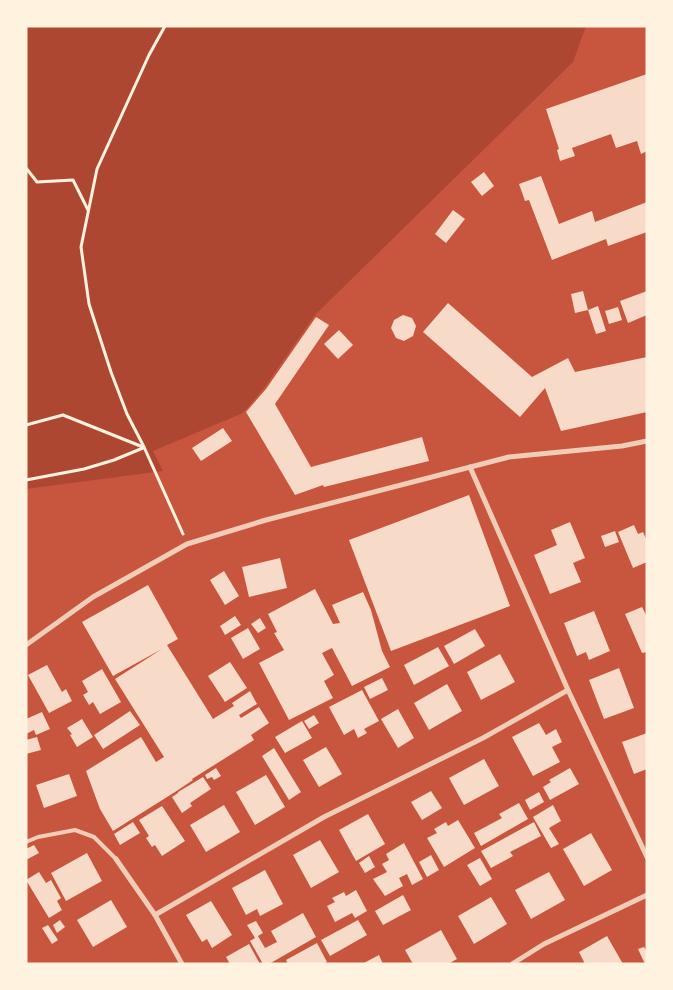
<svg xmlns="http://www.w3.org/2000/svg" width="673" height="990" font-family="'PT Serif',serif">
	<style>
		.green { fill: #ae4732 }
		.building { fill: #f7dbc8 }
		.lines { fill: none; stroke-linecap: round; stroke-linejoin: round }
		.path { stroke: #fff3e0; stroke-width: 3 }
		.service { stroke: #f1ccb7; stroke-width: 4 }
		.minor { stroke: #f1ccb7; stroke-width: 5 }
	</style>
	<rect width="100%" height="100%" fill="#c8553d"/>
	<path class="green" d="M26,26H586L573,62L315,315L264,388L243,413L153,451L163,471L26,489Z"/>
	<g class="building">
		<path d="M647,74V151L641,154L637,141L616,148L611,134L572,148L575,156L560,161L557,150L559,149L546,109Z"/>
		<path d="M484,172L494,186L482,196L471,182Z"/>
		<path d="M541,176L559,224L592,211L595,222L647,202V232L608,246L606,239L552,260L529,200L525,201L519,184Z"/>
		<path d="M453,210L465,219L446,243L435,234Z"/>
		<path d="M583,291L588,310L575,313L571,294Z"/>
		<path d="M647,291V315L628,323L620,301Z"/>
		<path d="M448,303L532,377L568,358L575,372L647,357V412L561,431L545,388L520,417L423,332Z"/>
		<path d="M598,306L606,331L596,334L588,310Z"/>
		<path d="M618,307L622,320L609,324L605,311Z"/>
		<path d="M403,315L412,318L416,326L413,336L404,341L396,338L391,328L394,320Z"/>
		<path d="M316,317L329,325L275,404L311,467L422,437L429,461L324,487L323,485L295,495L246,412L266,389Z"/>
		<path d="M339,330L353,345L338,359L324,344Z"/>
		<path d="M223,428L232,441L201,461L192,448Z"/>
		<path d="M469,495L510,606L391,651L349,540Z"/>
		<path d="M570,522L585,558L573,563L581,582L550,594L534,555L557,545L551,530Z"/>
		<path d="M634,525L638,534L643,532L647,541V562L633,568L618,532Z"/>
		<path d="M615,531L619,542L605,547L601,536Z"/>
		<path d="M280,558L287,588L249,597L242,567Z"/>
		<path d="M224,571L239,596L225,605L210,580Z"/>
		<path d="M148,585L178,639L167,645L213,719L234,706L232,703L250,691L257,704L239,715L241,718L259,707L269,723L251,735L254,740L192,779L193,780L175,792L113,831L100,809L86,771L141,737L156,762L164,757L115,679L162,649L113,676L82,622Z"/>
		<path d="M315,589L333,624L340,623L332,605L363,592L371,610L382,651L390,667L352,686L332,648L322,653L334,675L324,681L333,698L289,720L259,663L284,650L274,633L277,632L268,614Z"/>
		<path d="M642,607L647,617V652L642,653L625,614Z"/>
		<path d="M594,611L610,651L589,660L586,652L577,656L564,623Z"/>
		<path d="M235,616L241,625L225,635L220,626Z"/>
		<path d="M260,618L266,628L258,633L251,624Z"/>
		<path d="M248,628L260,649L243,659L231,638Z"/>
		<path d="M475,629L485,646L454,664L444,646Z"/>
		<path d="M438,647L449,666L414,685L404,665Z"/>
		<path d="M500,654L515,682L481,700L467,672Z"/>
		<path d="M230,662L247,688L225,702L208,676Z"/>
		<path d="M47,665L62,692L66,689L72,701L49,713L28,675Z"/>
		<path d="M619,668L634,708L604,719L589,680Z"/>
		<path d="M102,669L121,702L100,714L93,702L89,705L83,695L88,692L82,681Z"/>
		<path d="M382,678L388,690L370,699L364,687Z"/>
		<path d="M447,684L462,711L429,730L414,703Z"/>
		<path d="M362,690L379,721L364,729L367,733L358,738L354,729L344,735L329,707Z"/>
		<path d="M398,709L414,738L398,748L381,719Z"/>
		<path d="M130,711L140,725L103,749L94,735Z"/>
		<path d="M42,712L50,729L36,735L34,730L26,734V719Z"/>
		<path d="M314,715L319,723L309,729L304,721Z"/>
		<path d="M82,719L93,737L77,747L70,735L72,734L67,728Z"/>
		<path d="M302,721L312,738L285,753L275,737Z"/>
		<path d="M539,723L546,735L556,729L562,742L552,747L560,762L533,776L512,737Z"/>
		<path d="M647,733V769L634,774L622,742Z"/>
		<path d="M37,737L41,750L26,754V740Z"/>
		<path d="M326,747L342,774L319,787L303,760Z"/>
		<path d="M274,748L301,792L289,800L262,756Z"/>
		<path d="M484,759L499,786L464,805L449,778Z"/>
		<path d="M216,768L221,776L214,780L212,777L207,779L205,775Z"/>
		<path d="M570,768L579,784L550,800L543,787L551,782L549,780Z"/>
		<path d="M69,774L77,796L44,808L36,785Z"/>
		<path d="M266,775L285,807L255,825L236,792Z"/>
		<path d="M203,777L211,789L190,803L192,806L182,813L172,797L178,793V792Z"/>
		<path d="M431,791L442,808L422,820L411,802Z"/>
		<path d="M539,792L544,802L530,810L525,800Z"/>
		<path d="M519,803L528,819L481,846L474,833L502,818L499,814Z"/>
		<path d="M224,805L240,832L206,852L190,825Z"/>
		<path d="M553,805L561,821L549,828L559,844L551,848L533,817Z"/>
		<path d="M162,806L185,841L162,856L155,845L152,847L146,838L149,836L139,820Z"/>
		<path d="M368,814L385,844L356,861L339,830Z"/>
		<path d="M458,820L475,848L444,867L427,838L437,833L434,829L446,822L448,826Z"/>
		<path d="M133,822L140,833L120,845L114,834Z"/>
		<path d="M534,822L541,836L510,852L513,856L491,868L481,851Z"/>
		<path d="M591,833L612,870L584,886L563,849Z"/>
		<path d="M320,840L339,872L311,888L293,855Z"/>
		<path d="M404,843L423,879L412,885L407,874L399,878L403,886L385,896L373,879L387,872L382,864L389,860L386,854Z"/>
		<path d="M34,845L39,853L26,860V849Z"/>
		<path d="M87,853L102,881L66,901L51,873Z"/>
		<path d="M431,855L439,870L427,877L419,862Z"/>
		<path d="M369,856L375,867L365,873L359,863Z"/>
		<path d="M480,858L492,879L480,886L467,865Z"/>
		<path d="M265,870L283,904L260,916L257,909L246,915L232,888Z"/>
		<path d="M39,872L46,883L51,880L61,898L57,901L62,910L49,918L26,880Z"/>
		<path d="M549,872L565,900L531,919L515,890Z"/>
		<path d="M356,890L367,911L355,918L352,913L335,922L327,906L335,902L332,898L344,892L346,896Z"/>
		<path d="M403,895L411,910L383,925L375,911Z"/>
		<path d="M491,897L507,924L474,944L458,916Z"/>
		<path d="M111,900L127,927L93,947L77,920Z"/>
		<path d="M211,901L232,935L212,948L207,939L202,942L186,915Z"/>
		<path d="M303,913L316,937L269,964H263L250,941L255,938L247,925L256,921L263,933L258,936L265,948L277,942L271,931Z"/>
		<path d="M60,920L65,927L57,933L53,925Z"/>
		<path d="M358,920L367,935L330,956L321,940Z"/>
		<path d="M48,925L58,940L52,944L42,928Z"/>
		<path d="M441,930L457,959L448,964H413L405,950Z"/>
		<path d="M607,936L623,964H585L579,952Z"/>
		<path d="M317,943L327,962L323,964H288L286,960Z"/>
		<path d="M249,944L260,964H230L226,957Z"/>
		<path d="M644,947L647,952V964H645L638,949Z"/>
		<path d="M379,955L383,964H362Z"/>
	</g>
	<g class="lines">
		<g class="path">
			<path d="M165,26L149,55L97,169L81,247L89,304L111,372L127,414L144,447L183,534"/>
			<path d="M26,168L37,182L73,180L88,210"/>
			<path d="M26,425L63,415L143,447"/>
			<path d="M26,480L84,469L114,460L143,448"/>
		</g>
		<path class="service" d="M26,842L38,837L75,830L94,837L116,859"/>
		<g class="minor">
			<path d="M470,467L568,690L647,857"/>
			<path d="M26,645L93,597L187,544L266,520L509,457L622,446L647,441"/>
			<path d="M116,859L155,915L182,964"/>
			<path d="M155,915L324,817L483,738L568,690"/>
			<path d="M512,964L544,944L647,895"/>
		</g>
	</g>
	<rect width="673" height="990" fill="none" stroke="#fff3e0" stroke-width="55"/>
</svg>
